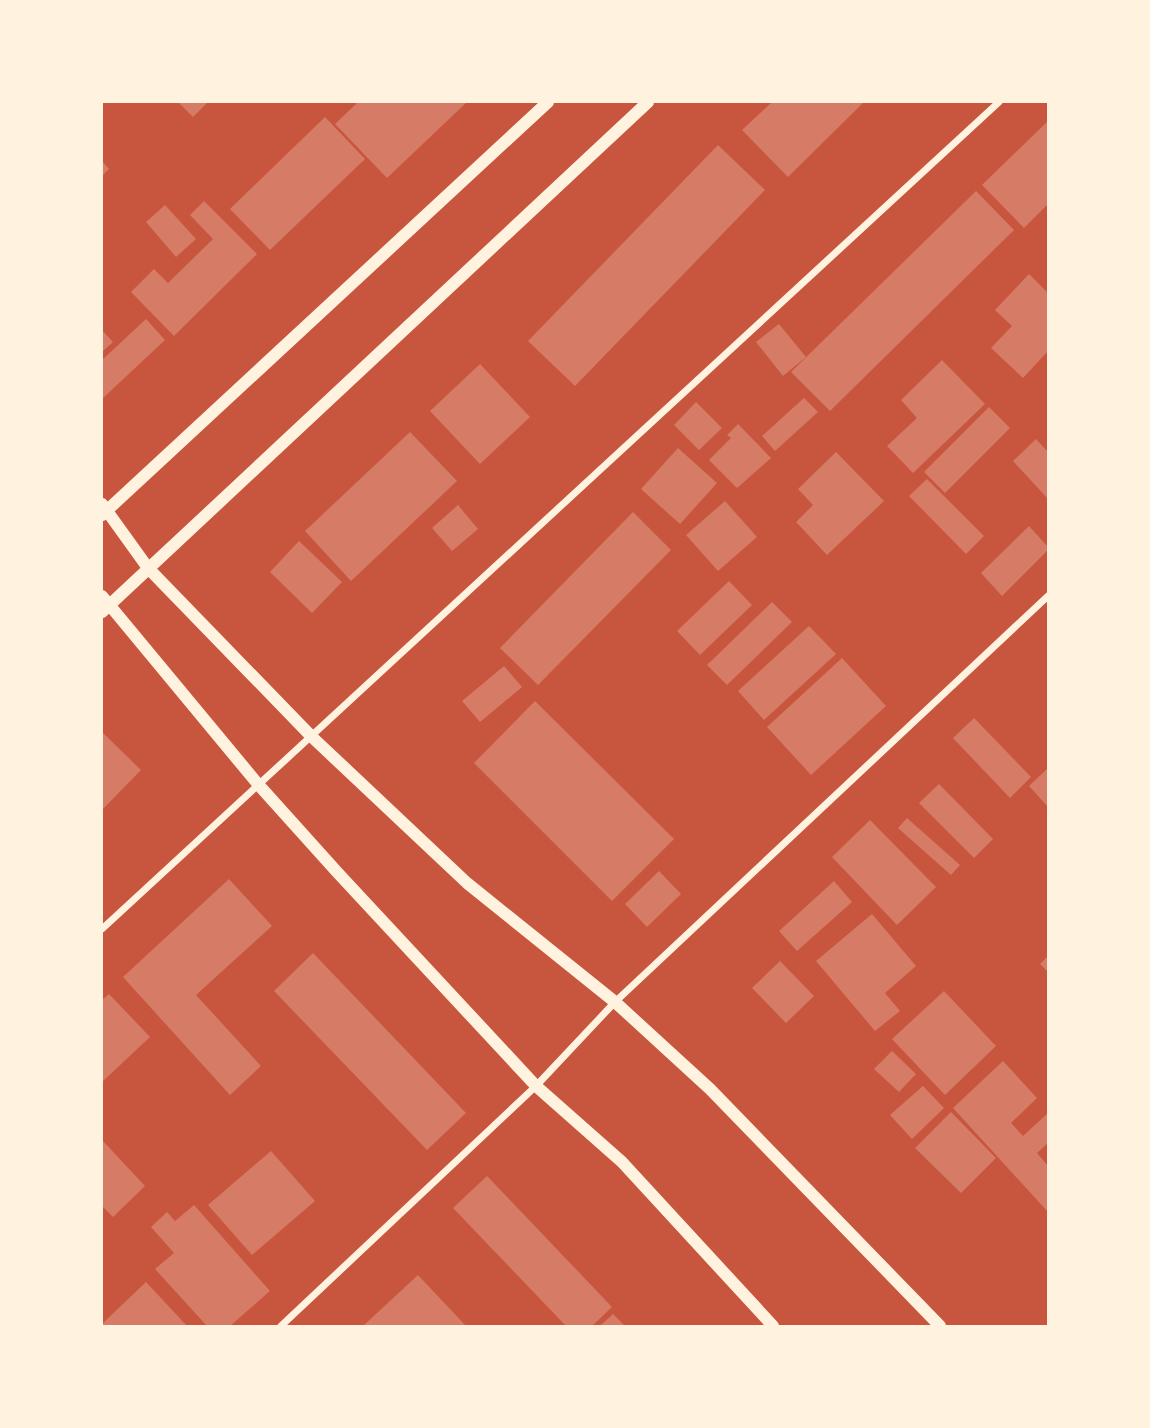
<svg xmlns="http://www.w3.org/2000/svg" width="1150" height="1428" font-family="'Varela Round',sans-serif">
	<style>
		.building { fill: #d67c66 }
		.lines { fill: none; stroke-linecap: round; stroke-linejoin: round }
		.minor { stroke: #fff3e0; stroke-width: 7 }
		.tertiary { stroke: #fff3e0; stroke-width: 12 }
	</style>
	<rect width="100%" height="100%" fill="#c8553d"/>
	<g class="building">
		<path d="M178,102H208L193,117Z"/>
		<path d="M358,102H467L387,178L335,124Z"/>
		<path d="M772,102H864L788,177L742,130Z"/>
		<path d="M325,117L365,159L270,250L230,209Z"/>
		<path d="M1048,121V204L1024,228L982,185Z"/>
		<path d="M718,145L765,190L575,386L528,341Z"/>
		<path d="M102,161L109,169L102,176Z"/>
		<path d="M976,191L1014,230L830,411L791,372Z"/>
		<path d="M204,201L257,254L174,336L131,292L154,269L168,283L213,239L190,215Z"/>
		<path d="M165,205L196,239L176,257L146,222Z"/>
		<path d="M1029,274L1048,293V351L1023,378L991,348L1012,326L995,310Z"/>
		<path d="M146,319L165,340L102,399V360Z"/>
		<path d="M779,324L806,357L783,376L756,342Z"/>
		<path d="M102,330L113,342L102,352Z"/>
		<path d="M942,360L985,404L913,473L887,446L917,418L901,400Z"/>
		<path d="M480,364L530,417L480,464L430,411Z"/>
		<path d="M804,398L818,412L775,451L762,436Z"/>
		<path d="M696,402L722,428L699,450L674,425Z"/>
		<path d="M989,407L1010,428L945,493L924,472Z"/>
		<path d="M738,424L771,458L737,488L709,460L731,438L727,435Z"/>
		<path d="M410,432L457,481L351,581L305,531Z"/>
		<path d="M1036,439L1048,452V499L1013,461Z"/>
		<path d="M678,448L717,483L680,524L641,489Z"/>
		<path d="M836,452L884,501L827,555L796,522L813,505L798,489Z"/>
		<path d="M927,479L984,536L966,554L909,496Z"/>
		<path d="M725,501L757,537L718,571L686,535Z"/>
		<path d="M458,505L478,529L452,551L432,528Z"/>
		<path d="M633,512L671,550L538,685L500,648Z"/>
		<path d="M1029,526L1048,547V550L1002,596L981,573Z"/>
		<path d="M299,541L342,582L312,613L270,572Z"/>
		<path d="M729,581L752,605L700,655L677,631Z"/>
		<path d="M772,602L792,622L727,685L707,665Z"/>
		<path d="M809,626L836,654L764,720L738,691Z"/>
		<path d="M842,658L886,706L811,775L767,727Z"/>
		<path d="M504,666L522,687L480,722L462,701Z"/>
		<path d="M535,701L674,839L612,901L474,763Z"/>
		<path d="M974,718L1031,777L1010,798L953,738Z"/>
		<path d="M102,732L141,770L102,810Z"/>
		<path d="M1048,768V807L1029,786Z"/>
		<path d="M939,784L993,839L974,858L919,803Z"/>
		<path d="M907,818L960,865L951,875L898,828Z"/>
		<path d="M870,820L936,887L897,925L832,857Z"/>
		<path d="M659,871L681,894L647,927L625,904Z"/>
		<path d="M229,879L272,926L196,995L261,1066L230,1095L123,977Z"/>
		<path d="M834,881L852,902L797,951L779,931Z"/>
		<path d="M872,914L916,966L885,993L900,1011L875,1031L816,961Z"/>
		<path d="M313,953L466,1113L427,1150L274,991Z"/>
		<path d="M1048,956V972L1040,964Z"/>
		<path d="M780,961L814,996L786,1023L752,988Z"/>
		<path d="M944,991L996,1046L945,1095L892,1039Z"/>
		<path d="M109,994L150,1037L102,1082V1000Z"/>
		<path d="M892,1051L916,1074L899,1092L874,1069Z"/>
		<path d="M1003,1061L1037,1098L1011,1123L1023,1136L1048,1113V1143L1037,1153L1048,1166V1212L953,1108Z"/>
		<path d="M923,1086L944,1108L912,1139L890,1115Z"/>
		<path d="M951,1112L996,1158L961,1193L915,1148Z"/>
		<path d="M102,1140L145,1186L113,1217L102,1206Z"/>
		<path d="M271,1151L315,1201L252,1255L208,1205Z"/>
		<path d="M487,1176L612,1307L592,1326H566L453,1208Z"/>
		<path d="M194,1205L270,1291L230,1326H207L155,1269L174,1253L151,1227L167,1212L175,1221Z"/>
		<path d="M418,1275L466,1326H363Z"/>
		<path d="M146,1282L187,1326H102V1324Z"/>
		<path d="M613,1314L625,1326H600Z"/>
	</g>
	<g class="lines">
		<g class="minor">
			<path d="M102,929L999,102"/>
			<path d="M281,1326L536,1086L615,1002L1048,596"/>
		</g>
		<g class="tertiary">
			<path d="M102,504L148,568L312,737L467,883L615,1002L710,1089L940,1326"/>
			<path d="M102,515L548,102"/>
			<path d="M102,596L257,783L337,872L536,1086L622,1162L773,1326"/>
			<path d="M102,612L648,102"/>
		</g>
	</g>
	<rect width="1150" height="1428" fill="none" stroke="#fff3e0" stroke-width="206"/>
</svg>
